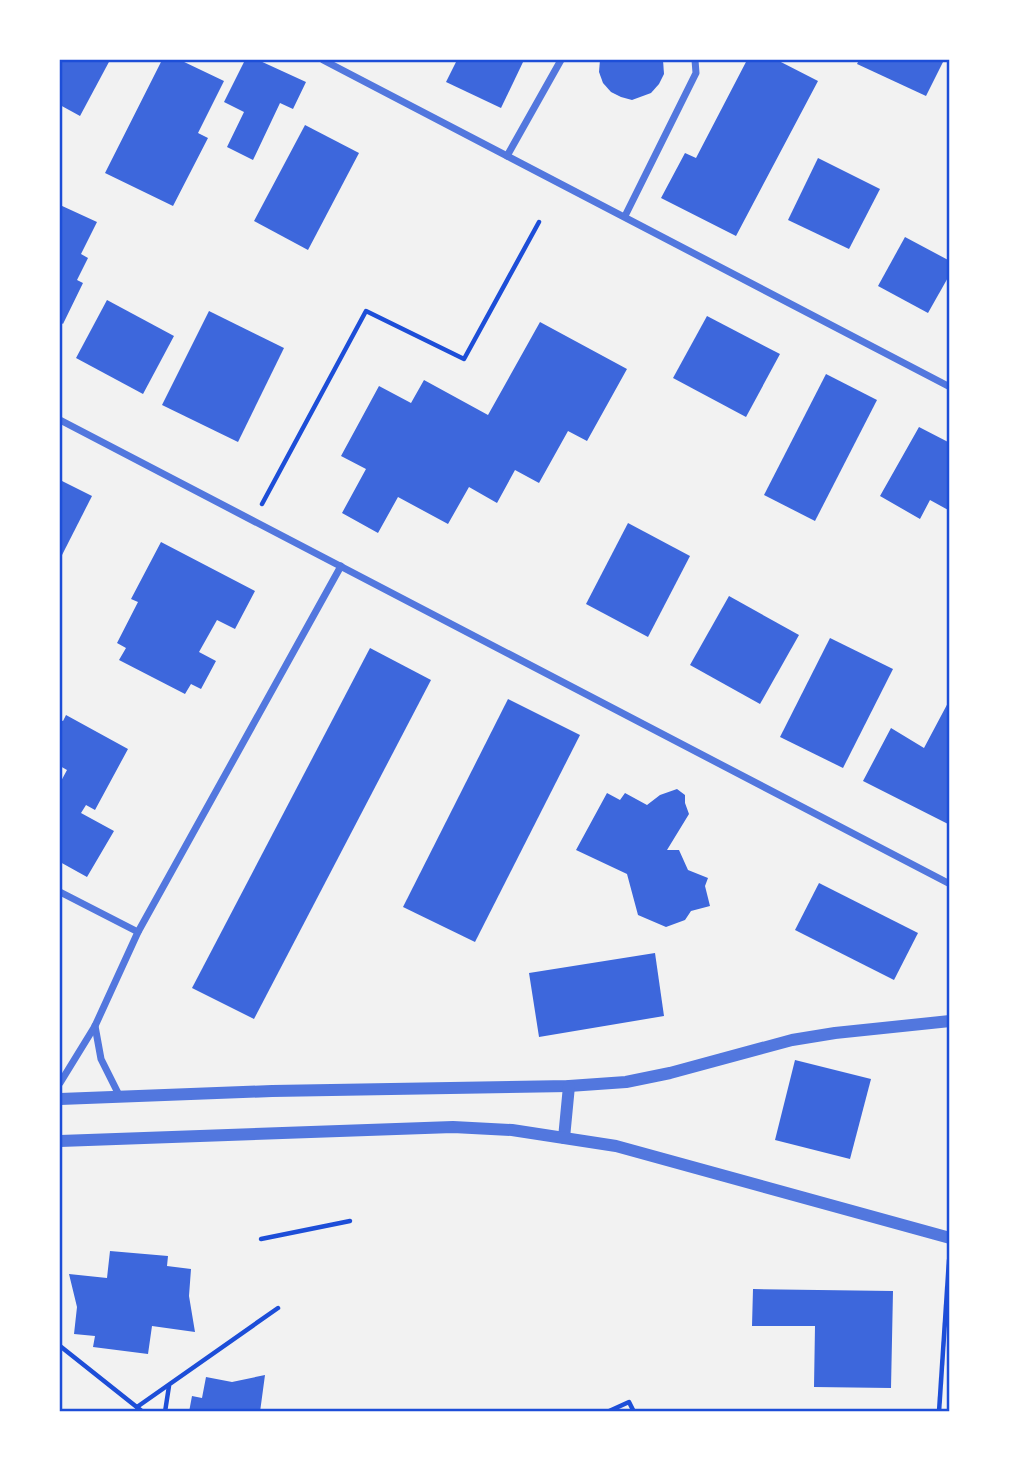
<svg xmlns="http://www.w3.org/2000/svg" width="1009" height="1471" font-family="'IBM Plex Sans',sans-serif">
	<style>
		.building { fill: #3d67dc }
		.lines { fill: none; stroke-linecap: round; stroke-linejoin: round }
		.path { stroke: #1d4ed8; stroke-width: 4.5 }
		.minor { stroke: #5277de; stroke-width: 7 }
		.tertiary { stroke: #5277de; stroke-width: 12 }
		.neatline { fill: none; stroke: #1d4ed8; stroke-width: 2.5 }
	</style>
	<rect width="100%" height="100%" fill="#f2f2f2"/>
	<g class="building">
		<path d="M60,60H110L80,116L60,105Z"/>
		<path d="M162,60H180L224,81L198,133L208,138L173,206L105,173Z"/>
		<path d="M245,60H258L306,82L293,109L280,103L253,160L227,147L244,112L224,102Z"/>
		<path d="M457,60H524L501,108L446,82Z"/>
		<path d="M600,60H663L664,74L659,84L651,93L632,100L621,97L611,92L603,83L599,72Z"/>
		<path d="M747,60H777L818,81L736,236L661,198L685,153L696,158Z"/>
		<path d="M859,60H944L926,96L857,64Z"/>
		<path d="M305,125L359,153L308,250L254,221Z"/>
		<path d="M818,158L880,189L849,249L788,220Z"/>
		<path d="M60,205L97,222L81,254L88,258L77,280L83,283L63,324L60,322Z"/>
		<path d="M905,237L950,261V274L928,313L878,286Z"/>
		<path d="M107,300L174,336L143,394L76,358Z"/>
		<path d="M209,311L284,348L238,442L162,405Z"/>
		<path d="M707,316L780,354L746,417L673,378Z"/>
		<path d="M540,322L627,369L587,441L568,431L539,483L515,470L497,503L469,487L448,524L398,497L378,533L342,513L366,469L341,456L379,386L411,403L424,380L488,415Z"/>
		<path d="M826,374L877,400L815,521L764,495Z"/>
		<path d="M919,427L950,443V511L930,500L920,519L880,496Z"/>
		<path d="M60,480L92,496L60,559Z"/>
		<path d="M628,523L690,556L648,637L586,604Z"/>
		<path d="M161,542L255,591L235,629L217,620L199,652L216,661L201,689L191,684L185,694L119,660L126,648L117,643L138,602L131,599Z"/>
		<path d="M729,596L799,635L760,704L690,665Z"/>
		<path d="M830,638L893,669L843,768L780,737Z"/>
		<path d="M370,648L431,680L254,1019L192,988Z"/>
		<path d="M508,699L580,735L475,942L403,907Z"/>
		<path d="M950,699V825L863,781L891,728L924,748Z"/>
		<path d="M66,715L128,749L95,810L86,805L81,813L114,831L87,877L60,862V799L62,795L60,793V783L67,770L60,766V720L63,721Z"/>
		<path d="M677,789L685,795V803L689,814L667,850H679L688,870L708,878L705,886L710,906L691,911L685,920L666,927L638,915L627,874L576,850L607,793L620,800L625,793L647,805L660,795Z"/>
		<path d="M819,883L918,933L894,980L795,930Z"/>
		<path d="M655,953L664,1016L539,1037L529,973Z"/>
		<path d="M795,1060L871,1079L850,1159L775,1140Z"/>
		<path d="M110,1251L168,1256L167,1266L191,1269L189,1296L195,1332L152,1326L148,1354L93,1347L95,1336L74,1334L77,1307L69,1274L107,1278Z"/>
		<path d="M753,1289L893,1291L891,1388L814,1387L815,1326H752Z"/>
		<path d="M265,1375L260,1412H189L192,1396L202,1398L206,1377L232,1382Z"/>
	</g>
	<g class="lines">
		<g class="path">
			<path d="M262,504L366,311L464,359L539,222"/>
			<path d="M261,1239L350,1221"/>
			<path d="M60,1346L143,1412"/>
			<path d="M137,1407L278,1308"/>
			<path d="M165,1412L169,1386"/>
			<path d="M607,1412L629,1402L634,1412"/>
			<path d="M939,1412L949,1260"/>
		</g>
		<g class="minor">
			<path d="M323,60L950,387"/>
			<path d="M507,156L561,60"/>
			<path d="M625,216L696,73L695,60"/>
			<path d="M60,420L950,884"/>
			<path d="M60,892L138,932"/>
			<path d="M95,1026L101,1059L120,1097"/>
			<path d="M60,1083L95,1026L138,932L341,566"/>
		</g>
		<g class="tertiary">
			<path d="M60,1099L272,1091L569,1086L626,1082L670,1073L792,1040L835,1033L950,1021"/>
			<path d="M564,1138L569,1086"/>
			<path d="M60,1141L453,1127L512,1130L616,1146L950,1238"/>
		</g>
	</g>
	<rect width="1009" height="1471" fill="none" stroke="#ffffff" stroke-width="122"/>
	<rect x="61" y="61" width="887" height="1349" class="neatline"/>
</svg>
